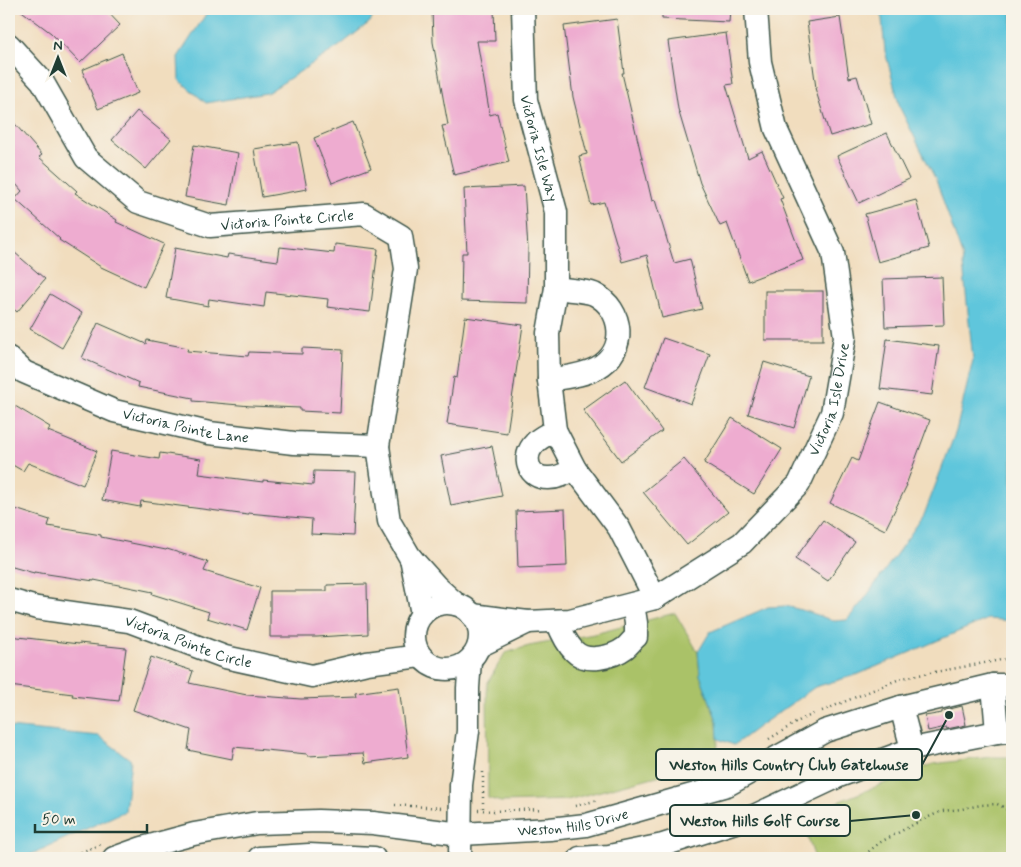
<svg xmlns="http://www.w3.org/2000/svg" width="1021" height="867" font-family="Mynerve,sans-serif">
	<style>
		.green { fill: #aac268; stroke: #64804e }
		.water { fill: #5fc6dc; stroke: #3f8288 }
		.building { fill: #eeacd0 }
		.lines { fill: none; stroke-linecap: round; stroke-linejoin: round }
		.minor-casing { stroke: #3e5549; stroke-width: 25 }
		.path { stroke: #3e5549; stroke-width: 2.5; stroke-dasharray: 1 4; stroke-linecap: butt }
		.minor { stroke: #fff; stroke-width: 22 }
		.labels { text-anchor: middle; stroke-width: 5; stroke-linejoin: round; paint-order: stroke }
		.street-label { font-size: 15px; fill: #1f3d34; stroke: #f7f3e8 }
		.leader { fill: none; stroke: #1f3d34; stroke-width: 2 }
		.callout-dot { fill: #1f3d34; stroke: #f7f3e8; stroke-width: 2 }
		.callout { fill: #f7f3e8; stroke: #1f3d34; stroke-width: 2 }
		.callout-label { font-size: 16px; text-anchor: middle; font-weight: bold; fill: #1f3d34 }
	</style>
	<rect width="100%" height="100%" fill="#f7f3e8"/>
	<filter id="ink" filterUnits="userSpaceOnUse"><feTurbulence type="fractalNoise" baseFrequency=".02" numOctaves="2"/><feDisplacementMap in="SourceGraphic" scale="10" xChannelSelector="R" yChannelSelector="G"/><feConvolveMatrix kernelMatrix="1 2 1 2 8 2 1 2 1" color-interpolation-filters="sRGB"/></filter>
	<filter id="wash" filterUnits="userSpaceOnUse"><feTurbulence type="fractalNoise" baseFrequency=".0096" numOctaves="4" result="noise"/><feDisplacementMap in="SourceGraphic" scale="20" xChannelSelector="R" yChannelSelector="G"/><feGaussianBlur stdDeviation="1.12" result="paint"/><feColorMatrix in="noise" values="0 0 0 0 0 0 0 0 0 0 0 0 0 0 0 0 0 1.4 0 .05"/><feComposite in="paint" operator="in"/></filter>
	<g filter="url(#wash)">
		<rect width="100%" height="100%" fill="#f1ddbe"/>
		<g class="green">
			<path d="M675,613L698,652L700,675L717,721L718,739L717,760L567,800L501,802L488,798L487,684L505,653L529,646L594,634Z"/>
			<path d="M991,757H1012V858H815L804,827L835,803L933,764Z"/>
		</g>
		<g class="water">
			<path d="M208,9H377L370,22L338,47L267,93L206,103L179,80L178,57L206,14Z"/>
			<path d="M881,9H1012V621L988,619L859,674L815,687L758,727L734,745L718,739L717,721L700,675L698,652L710,632L768,607L786,606L809,612L834,621L847,620L863,601L924,515L956,431L973,360L962,255L936,180L900,108L885,51Z"/>
			<path d="M9,727L99,736L131,760L125,811L23,858H9Z"/>
		</g>
		<g id="blocks">
			<g class="building">
				<path d="M19,9H105L120,25L80,63L51,33Z"/>
				<path d="M432,9H494L495,41H477L490,115L497,113L509,162L454,175L442,126L448,125L433,42Z"/>
				<path d="M662,9H730L729,22L662,19Z"/>
				<path d="M840,17L849,78L857,76L871,124L830,136L815,88H816L807,22Z"/>
				<path d="M617,19L624,73H622L652,201L655,200L674,263L690,259L702,309L662,318L647,255L622,262L604,202L591,205L579,156L587,154L573,97L564,26Z"/>
				<path d="M726,33L733,84L726,85L748,158L762,151L783,198L780,199L803,260L748,281L727,223L720,226L700,183L678,109L668,41Z"/>
				<path d="M122,53L138,93L98,109L82,70Z"/>
				<path d="M137,111L171,139L146,169L112,140Z"/>
				<path d="M9,117L42,155L39,157L77,191L75,193L117,220L116,222L164,244L144,287L101,267L59,240L60,239L15,199L22,191L9,176Z"/>
				<path d="M353,122L371,168L332,183L314,138Z"/>
				<path d="M887,133L909,179L859,203L837,156Z"/>
				<path d="M298,142L307,189L262,197L254,149Z"/>
				<path d="M194,145L238,153L229,205L185,197Z"/>
				<path d="M524,186L528,249L527,303L461,301L462,253H467L464,189Z"/>
				<path d="M916,200L929,248L878,262L865,214Z"/>
				<path d="M335,244L378,249L370,312L327,307L328,299L266,292L264,307L209,299L208,306L166,298L175,248L227,258L228,254L278,261L280,247L334,253Z"/>
				<path d="M14,252L45,279L17,312L9,305V258Z"/>
				<path d="M942,277L944,325L885,327L883,279Z"/>
				<rect x="765" y="291" width="58" height="49"/>
				<path d="M50,294L82,313L62,348L30,329Z"/>
				<path d="M465,317L523,325L507,433L447,424L454,377L457,378Z"/>
				<path d="M98,323L146,344L147,340L188,348L187,351L248,356L249,352L302,354V348L343,350L340,413L300,411V408L251,406L193,401V398L138,387L139,383L82,358Z"/>
				<path d="M663,338L710,354L691,404L645,387Z"/>
				<path d="M887,339L939,346L932,395L880,389Z"/>
				<path d="M764,362L809,376L794,428L748,414Z"/>
				<path d="M625,380L662,431L621,461L583,410Z"/>
				<path d="M880,402L930,420L906,485H907L885,530L830,503L852,458L858,461Z"/>
				<path d="M15,406L50,427L48,431L97,451L83,485L28,463L23,471L9,463V416Z"/>
				<path d="M732,418L782,449L754,494L704,463Z"/>
				<path d="M492,446L502,496L451,506L441,456Z"/>
				<path d="M111,451L159,459L160,453L201,459L199,474L263,482V480L313,485L314,471L356,472L353,536L311,534L312,519L248,513V515L141,501L140,507L102,500Z"/>
				<path d="M684,459L728,512L687,545L643,492Z"/>
				<path d="M12,508L50,520L48,526L101,535V537L166,550L167,549L208,562L204,571L260,588L247,630L207,618L209,612L152,594L153,592L94,580V581L34,572V573L9,566V518Z"/>
				<path d="M565,509L567,566L518,568L516,511Z"/>
				<path d="M823,520L855,542L828,581L795,559Z"/>
				<path d="M367,584L368,634L317,637H270V591H327V585Z"/>
				<path d="M9,636L79,644V643L126,648L119,701L72,696L73,694L9,686Z"/>
				<path d="M151,657L193,671L189,683L247,695L301,699L356,697L355,693L399,687L408,757L365,763L363,753L308,756L307,754L234,747L232,759L188,750L191,730L133,710Z"/>
				<path d="M962,706L966,725L947,729L946,727L928,731L925,716L942,713V711Z"/>
			</g>
		</g>
	</g>
	<g filter="url(#ink)">
		<use href="#blocks" fill-opacity="0" stroke="#3e5549" stroke-width="1"/>
		<g class="lines">
			<g class="minor-casing">
				<g id="minor">
					<path id="s1" d="M523,9L526,100L556,212V288L548,333L549,380L555,430L575,469L619,528L655,598"/>
					<path id="s2" d="M9,45L42,81L86,158L138,202L210,226L364,214L401,236L406,269L378,446L389,521L410,557L437,587L456,604"/>
					<path id="s3" d="M9,358L24,372L114,411L209,433L294,443L378,446"/>
					<path d="M549,380C565,377 582,376 597,368C628,351 624,309 594,294C584,290 566,290 556,288"/>
					<path d="M555,430C549,434 540,437 535,443C521,457 528,479 549,478C559,478 567,473 575,469"/>
					<path d="M411,558L422,614"/>
					<path id="s4" d="M9,600L37,608L129,621L225,657L312,676L367,663L420,656"/>
					<circle cx="447" cy="636" r="33"/>
					<path id="s5" d="M472,615L528,622L570,620L655,598L742,543L799,484L832,413L845,337L833,253L776,129L760,62L756,9"/>
					<path d="M557,621C561,631 566,643 574,651C586,664 613,657 625,648C629,645 632,640 636,637V623L633,604"/>
					<path d="M479,646L528,622"/>
					<path d="M993,685L997,732"/>
					<path d="M901,707L912,749"/>
					<path id="s6" d="M114,858L142,848L194,834L257,823L318,821L373,823L461,834L550,829L586,825L727,785L825,731L901,707L993,685H1012"/>
					<path d="M259,858L309,855L374,858"/>
					<path d="M460,858L461,785L468,731V688L470,660"/>
					<path d="M580,858L609,856L663,845L754,816L839,776L912,749L997,732L1012,731"/>
				</g>
			</g>
			<g class="path">
				<path d="M822,711L902,678L1012,658"/>
				<path d="M769,739L802,719L814,714"/>
				<path d="M483,772V811"/>
				<path d="M395,805L442,808"/>
				<path d="M575,806L598,800"/>
				<path d="M478,810L494,811L542,809"/>
				<path d="M67,858L101,844"/>
				<path d="M861,858L879,843L920,821L942,811L962,809L981,805L997,804L1005,808L1012,815"/>
			</g>
			<use href="#minor" class="minor"/>
		</g>
	</g>
	<g class="labels">
		<g class="street-label">
			<text dy="5" stroke="none"><textPath href="#s1" startOffset="141">Victoria Isle Way</textPath></text>
			<text dy="5" stroke="none"><textPath href="#s2" startOffset="359">Victoria Pointe Circle</textPath></text>
			<text dy="5" stroke="none"><textPath href="#s5" startOffset="462">Victoria Isle Drive</textPath></text>
			<text dy="5" stroke="none"><textPath href="#s3" startOffset="192">Victoria Pointe Lane</textPath></text>
			<text dy="5" stroke="none"><textPath href="#s4" startOffset="185">Victoria Pointe Circle</textPath></text>
			<text dy="5" stroke="none"><textPath href="#s6" startOffset="465">Weston Hills Drive</textPath></text>
		</g>
	</g>
	<path class="leader" d="M949 715L922 765M916 815L850 821"/>
	<g class="callout-dot">
		<circle cx="949" cy="715" r="5"/>
		<circle cx="916" cy="815" r="5"/>
	</g>
	<g class="callout">
		<rect x="656" y="749" width="266" height="31" rx="5"/>
		<rect x="670" y="805" width="180" height="31" rx="5"/>
	</g>
	<g class="callout-label">
		<text x="789" y="770">Weston Hills Country Club Gatehouse</text>
		<text x="760" y="826">Weston Hills Golf Course</text>
	</g>
	<rect width="1021" height="867" fill="none" stroke="#f7f3e8" stroke-width="30"/>
	<g transform="translate(58 58)" stroke="#f7f3e8" stroke-width="4" paint-order="stroke">
	<path d="M0-4L9 19L0 12L-9 19Z" fill="#1f3d34"/>
	<text y="-8" font-size="14" font-weight="bold" text-anchor="middle" fill="#1f3d34">N</text>
	</g>
	<path d="M35 824v8h112v-8" fill="none" stroke="#1f3d34" stroke-width="2.5"/>
	<text x="42" y="824" font-size="15" fill="#1f3d34" stroke="#f7f3e8" stroke-width="4" paint-order="stroke">50 m</text>
</svg>
